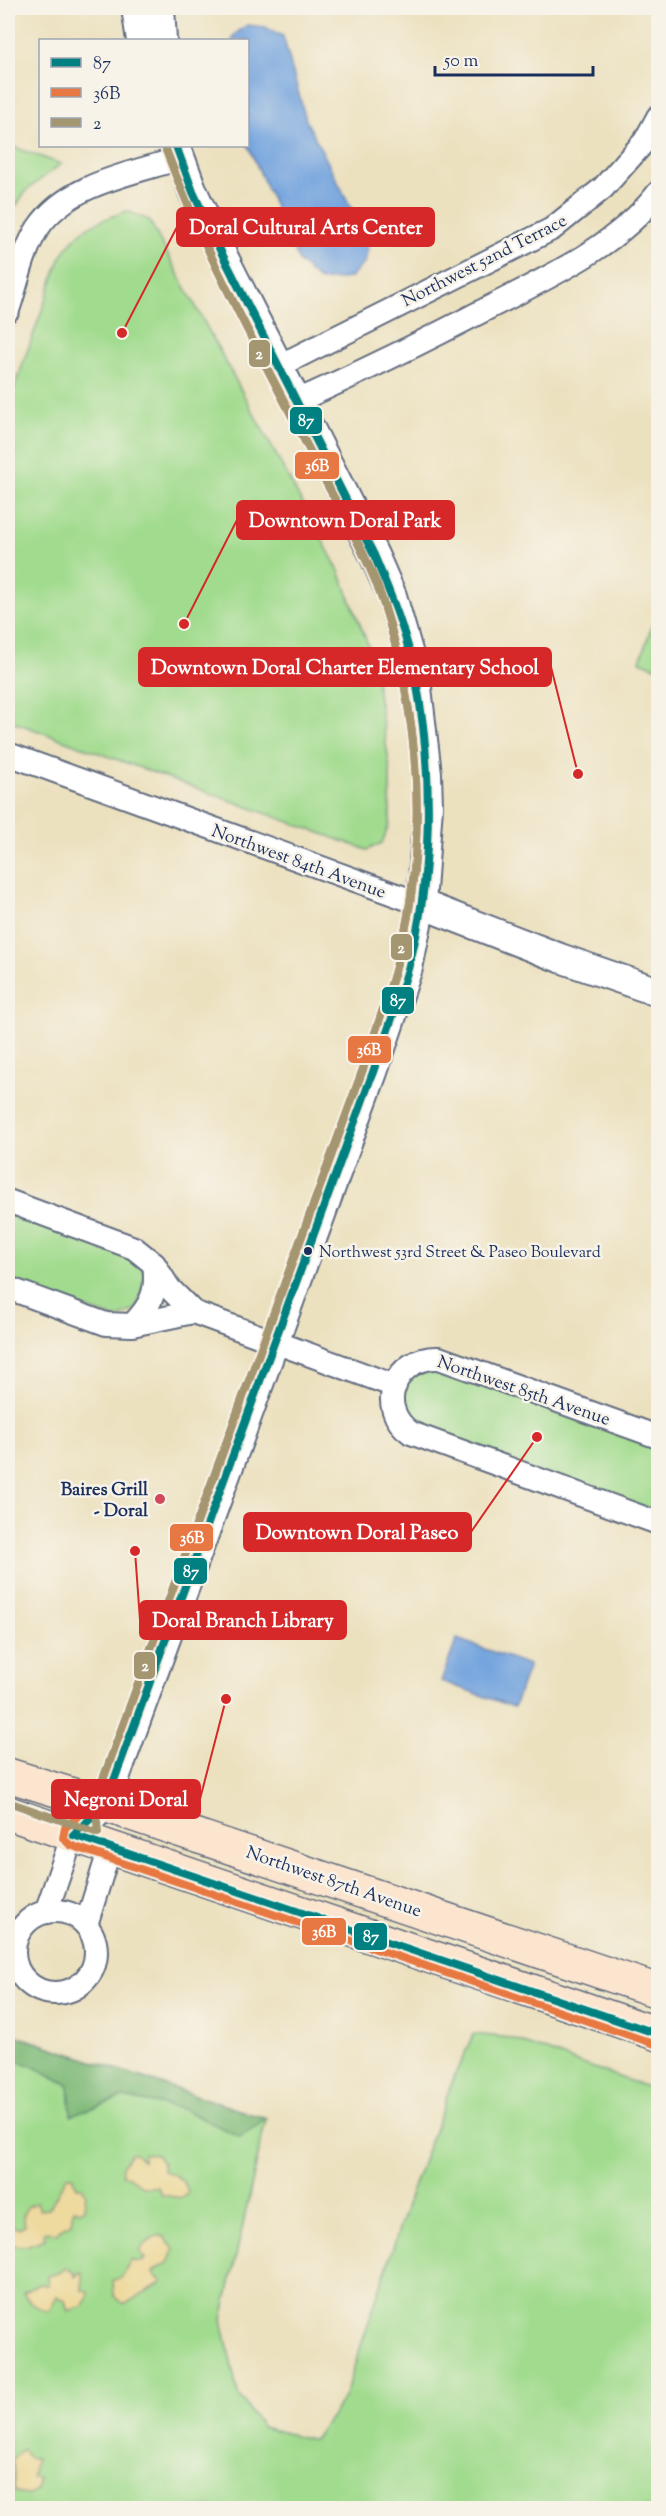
<svg xmlns="http://www.w3.org/2000/svg" width="666" height="2516" font-family="'Sorts Mill Goudy',serif">
	<style>
		.green { fill: #a1db8e; stroke: #5e8576; stroke-width: 1.5 }
		.forest { fill: #80bb79; stroke: #4e756c; stroke-width: 1.5 }
		.sand { fill: #eeda9e; stroke: #84847e; stroke-width: 1.5 }
		.water { fill: #74a4de; stroke: #486a9e; stroke-width: 1.5 }
		.lines { fill: none; stroke-linecap: round; stroke-linejoin: round }
		.minor-casing { stroke: #646d80; stroke-width: 26 }
		.tertiary-casing { stroke: #646d80; stroke-width: 32 }
		.secondary-casing { stroke: #646d80; stroke-width: 36 }
		.minor { stroke: #fff; stroke-width: 22 }
		.tertiary { stroke: #fff; stroke-width: 28 }
		.secondary { stroke: #fce5cf; stroke-width: 33 }
		.bus-1-casing { stroke: #f7f3e8; stroke-width: 12 }
		.bus-2-casing { stroke: #f7f3e8; stroke-width: 12 }
		.bus-3-casing { stroke: #f7f3e8; stroke-width: 12 }
		.bus-1 { stroke: #008080; stroke-width: 8 }
		.bus-2 { stroke: #e87843; stroke-width: 8 }
		.bus-3 { stroke: #a39670; stroke-width: 8 }
		.bus-dot { fill: #1b2f5e; stroke: #f7f3e8; stroke-width: 2 }
		.poi-dot { fill: #d1495b; stroke: #f7f3e8; stroke-width: 2 }
		.labels { text-anchor: middle; stroke-width: 5; stroke-linejoin: round; paint-order: stroke }
		.bus-label { font-size: 16px; fill: #1b2f5e; stroke: #f7f3e8; text-anchor: start }
		.street-label { font-size: 18px; fill: #1b2f5e; stroke: #f7f3e8 }
		.poi-label { font-size: 18px; font-weight: bold; fill: #1b2f5e; stroke: #f7f3e8; text-anchor: end }
		.leader { fill: none; stroke: #d62828; stroke-width: 2 }
		.callout-dot { fill: #d62828; stroke: #f7f3e8; stroke-width: 2 }
		.callout { fill: #d62828; stroke: #d62828; stroke-width: 2 }
		.callout-label { font-size: 20px; text-anchor: middle; font-weight: bold; fill: #fff }
		.line-badge { stroke: #f7f3e8; stroke-width: 2 }
		.badge-label { font-size: 16px; text-anchor: middle; font-weight: bold; fill: #fff }
	</style>
	<rect width="100%" height="100%" fill="#f7f3e8"/>
	<filter id="ink" filterUnits="userSpaceOnUse"><feTurbulence type="fractalNoise" baseFrequency=".0167" numOctaves="2"/><feDisplacementMap in="SourceGraphic" scale="12" xChannelSelector="R" yChannelSelector="G"/><feConvolveMatrix kernelMatrix="1 2 1 2 8 2 1 2 1" color-interpolation-filters="sRGB"/></filter>
	<filter id="wash" filterUnits="userSpaceOnUse"><feTurbulence type="fractalNoise" baseFrequency=".008" numOctaves="4" result="noise"/><feDisplacementMap in="SourceGraphic" scale="24" xChannelSelector="R" yChannelSelector="G"/><feGaussianBlur stdDeviation="1.35" result="paint"/><feColorMatrix in="noise" values="0 0 0 0 0 0 0 0 0 0 0 0 0 0 0 0 0 1.4 0 .05"/><feComposite in="paint" operator="in"/></filter>
	<g filter="url(#wash)">
		<rect width="100%" height="100%" fill="#ece1bf"/>
		<g class="green">
			<path d="M8,145L61,164L27,190L8,217Z"/>
			<path d="M127,211L149,220L339,571L372,655L390,769V822L382,843L367,850L8,720V471L15,455L8,406L60,259C78,227 93,223 127,211Z"/>
			<path d="M653,622L658,623V668L640,661Z"/>
			<path d="M8,1210L132,1256L141,1264L147,1278L136,1309L117,1319L8,1282Z"/>
			<path d="M440,1366L658,1445V1517L414,1429L403,1417L402,1388L408,1377Z"/>
			<path d="M8,2033L266,2119L222,2320L238,2394L262,2427L314,2440L344,2398L410,2196L455,2074L474,2034L510,2038L658,2091V2508H8Z"/>
		</g>
		<path class="forest" d="M8,2033L266,2119L240,2137L182,2109L123,2097L71,2116L69,2085L30,2065L8,2058Z"/>
		<g class="sand">
			<path d="M131,2153H135L143,2161V2154L156,2155L163,2164L164,2171C174,2174 187,2180 188,2194L182,2198L161,2195L158,2187H142L130,2176L122,2175V2166Z"/>
			<path d="M67,2176H72L77,2187H82L86,2193L84,2208L81,2211L74,2209L72,2223L60,2229L56,2234L46,2231L44,2233L45,2239L26,2246L9,2245L8,2232L11,2227L19,2228L25,2225L23,2215L27,2206L37,2203L40,2210L49,2209Z"/>
			<path d="M158,2236H163L174,2249L168,2263L156,2269L153,2273L162,2282C149,2291 138,2295 126,2304H122L114,2295L113,2280L121,2278L131,2261L142,2262L145,2259L140,2252C144,2243 150,2241 158,2236Z"/>
			<path d="M66,2268L75,2273V2277L80,2272L83,2274L82,2290L89,2292V2296L84,2306L68,2311L65,2301L57,2296L49,2311C40,2311 28,2301 23,2293L39,2284L48,2285L47,2276L59,2273Z"/>
			<path d="M23,2449L29,2458H36L32,2478H38L37,2490L28,2496L15,2491C13,2480 15,2471 12,2460Z"/>
		</g>
		<g class="water">
			<path d="M247,25L265,27L283,36L306,120L356,217L368,249L364,263L350,278L320,281L299,262L248,145V40H232L234,35Z"/>
			<path d="M457,1639L529,1665L514,1707L441,1681Z"/>
		</g>
	</g>
	<g filter="url(#ink)">
		<g class="lines">
			<g class="minor-casing">
				<g id="minor">
					<path d="M8,310C17,284 23,251 38,228C68,183 132,174 180,158"/>
					<path d="M279,366L552,229L603,188L645,141L658,117"/>
					<path d="M297,401C362,372 427,340 490,307C549,277 617,246 658,193"/>
					<path d="M8,754L421,904"/>
					<path d="M8,1201L134,1248L154,1264L169,1288L193,1312L395,1386"/>
					<path d="M8,1288L106,1324L132,1325L193,1312"/>
					<path d="M132,1325C151,1306 158,1291 154,1264"/>
					<path d="M658,1437L439,1358C395,1356 374,1407 411,1433L658,1523"/>
					<circle cx="55" cy="1952" r="41"/>
					<path d="M46,1912L73,1835"/>
					<path d="M86,1925L110,1848"/>
				</g>
			</g>
			<g class="tertiary-casing">
				<g id="tertiary">
					<path d="M136,8L141,40"/>
					<path d="M160,8L162,40"/>
					<path d="M421,904L560,958L658,992"/>
					<path d="M73,1835L105,1805L373,1072L408,968L421,904L428,806L427,774L416,679L392,596L374,555L221,252L193,192L176,146"/>
				</g>
			</g>
			<g class="secondary-casing">
				<g id="secondary">
					<path d="M8,1775L105,1805L658,1991"/>
					<path d="M8,1813L658,2034"/>
				</g>
			</g>
			<use href="#minor" class="minor"/>
			<use href="#tertiary" class="tertiary"/>
			<use href="#secondary" class="secondary"/>
			<g class="bus-1-casing">
				<path id="bus-1" d="M176,146L193,192L221,252L374,555C391,595 408,637 416,680C433,771 433,879 408,969C398,1003 385,1038 373,1072L105,1805L73,1835L658,2034"/>
			</g>
			<g class="bus-2-casing">
				<path id="bus-2" d="M166,150C207,260 266,364 319,469C341,512 368,556 383,602C414,699 425,802 410,903C402,960 381,1014 363,1069L96,1799L65,1828L63,1838L70,1845L655,2044"/>
			</g>
			<g class="bus-3-casing">
				<path id="bus-3" d="M11,1803L98,1833L95,1801L363,1069C381,1014 402,960 410,903C425,802 414,699 383,602C368,556 341,512 319,469C266,364 207,260 166,150"/>
			</g>
			<use href="#bus-1" class="bus-1"/>
			<use href="#bus-2" class="bus-2"/>
			<use href="#bus-3" class="bus-3"/>
		</g>
	</g>
	<circle class="bus-dot" cx="308" cy="1251" r="5"/>
	<circle class="poi-dot" cx="160" cy="1499" r="6"/>
	<g class="labels">
		<g class="bus-label">
			<text x="319" y="1257">Northwest 53rd Street &amp; Paseo Boulevard</text>
		</g>
		<g class="street-label">
			<text transform="translate(484 260) rotate(-27)" y="6">Northwest 52nd Terrace</text>
			<text transform="translate(299 861) rotate(20)" y="6">Northwest 84th Avenue</text>
			<text transform="translate(524 1390) rotate(19)" y="6">Northwest 85th Avenue</text>
			<text transform="translate(334 1881) rotate(19)" y="6">Northwest 87th Avenue</text>
		</g>
		<g class="poi-label">
			<text x="148" y="1495">Baires Grill<tspan x="148" dy="21">- Doral</tspan></text>
		</g>
	</g>
	<path class="leader" d="M122 333L177 227M184 624L237 520M578 774L551 667M537 1437L471 1532M135 1551L140 1620M226 1699L200 1799"/>
	<g class="callout-dot">
		<circle cx="122" cy="333" r="6"/>
		<circle cx="184" cy="624" r="6"/>
		<circle cx="578" cy="774" r="6"/>
		<circle cx="537" cy="1437" r="6"/>
		<circle cx="135" cy="1551" r="6"/>
		<circle cx="226" cy="1699" r="6"/>
	</g>
	<g class="callout">
		<rect x="177" y="208" width="257" height="38" rx="6"/>
		<rect x="237" y="501" width="217" height="38" rx="6"/>
		<rect x="139" y="648" width="412" height="38" rx="6"/>
		<rect x="244" y="1513" width="227" height="38" rx="6"/>
		<rect x="140" y="1601" width="206" height="38" rx="6"/>
		<rect x="52" y="1780" width="148" height="38" rx="6"/>
	</g>
	<g class="callout-label">
		<text x="306" y="234">Doral Cultural Arts Center</text>
		<text x="345" y="527">Downtown Doral Park</text>
		<text x="345" y="674">Downtown Doral Charter Elementary School</text>
		<text x="357" y="1539">Downtown Doral Paseo</text>
		<text x="243" y="1627">Doral Branch Library</text>
		<text x="126" y="1806">Negroni Doral</text>
	</g>
	<g class="line-badge">
		<rect x="248" y="339" width="23" height="29" rx="6" fill="#a39670"/>
		<rect x="289" y="406" width="34" height="29" rx="6" fill="#008080"/>
		<rect x="294" y="451" width="46" height="29" rx="6" fill="#e87843"/>
		<rect x="390" y="933" width="23" height="28" rx="6" fill="#a39670"/>
		<rect x="381" y="986" width="34" height="29" rx="6" fill="#008080"/>
		<rect x="347" y="1035" width="45" height="29" rx="6" fill="#e87843"/>
		<rect x="169" y="1523" width="45" height="29" rx="6" fill="#e87843"/>
		<rect x="173" y="1557" width="35" height="28" rx="6" fill="#008080"/>
		<rect x="133" y="1651" width="23" height="29" rx="6" fill="#a39670"/>
		<rect x="301" y="1917" width="46" height="29" rx="6" fill="#e87843"/>
		<rect x="353" y="1922" width="35" height="29" rx="6" fill="#008080"/>
	</g>
	<g class="badge-label">
		<text x="259" y="359">2</text>
		<text x="306" y="426">87</text>
		<text x="317" y="471">36B</text>
		<text x="401" y="953">2</text>
		<text x="398" y="1006">87</text>
		<text x="369" y="1055">36B</text>
		<text x="192" y="1543">36B</text>
		<text x="191" y="1577">87</text>
		<text x="145" y="1671">2</text>
		<text x="324" y="1937">36B</text>
		<text x="371" y="1942">87</text>
	</g>
	<rect width="666" height="2516" fill="none" stroke="#f7f3e8" stroke-width="30"/>
	<rect x="39" y="39" width="210" height="108" fill="#f7f3e8" stroke="#9fa5b1" stroke-width="1.5"/>
	<rect x="51" y="58" width="30" height="9" fill="#008080" stroke="#9fa5b1" stroke-width="1.5"/>
	<text x="93" y="69" font-size="18" fill="#1b2f5e">87</text>
	<rect x="51" y="88" width="30" height="9" fill="#e87843" stroke="#9fa5b1" stroke-width="1.5"/>
	<text x="93" y="99" font-size="18" fill="#1b2f5e">36B</text>
	<rect x="51" y="118" width="30" height="9" fill="#a39670" stroke="#9fa5b1" stroke-width="1.5"/>
	<text x="93" y="129" font-size="18" fill="#1b2f5e">2</text>
	<path d="M435 66v9h158v-9" fill="none" stroke="#1b2f5e" stroke-width="3"/>
	<text x="444" y="66" font-size="18" fill="#1b2f5e" stroke="#f7f3e8" stroke-width="4.5" paint-order="stroke">50 m</text>
</svg>
